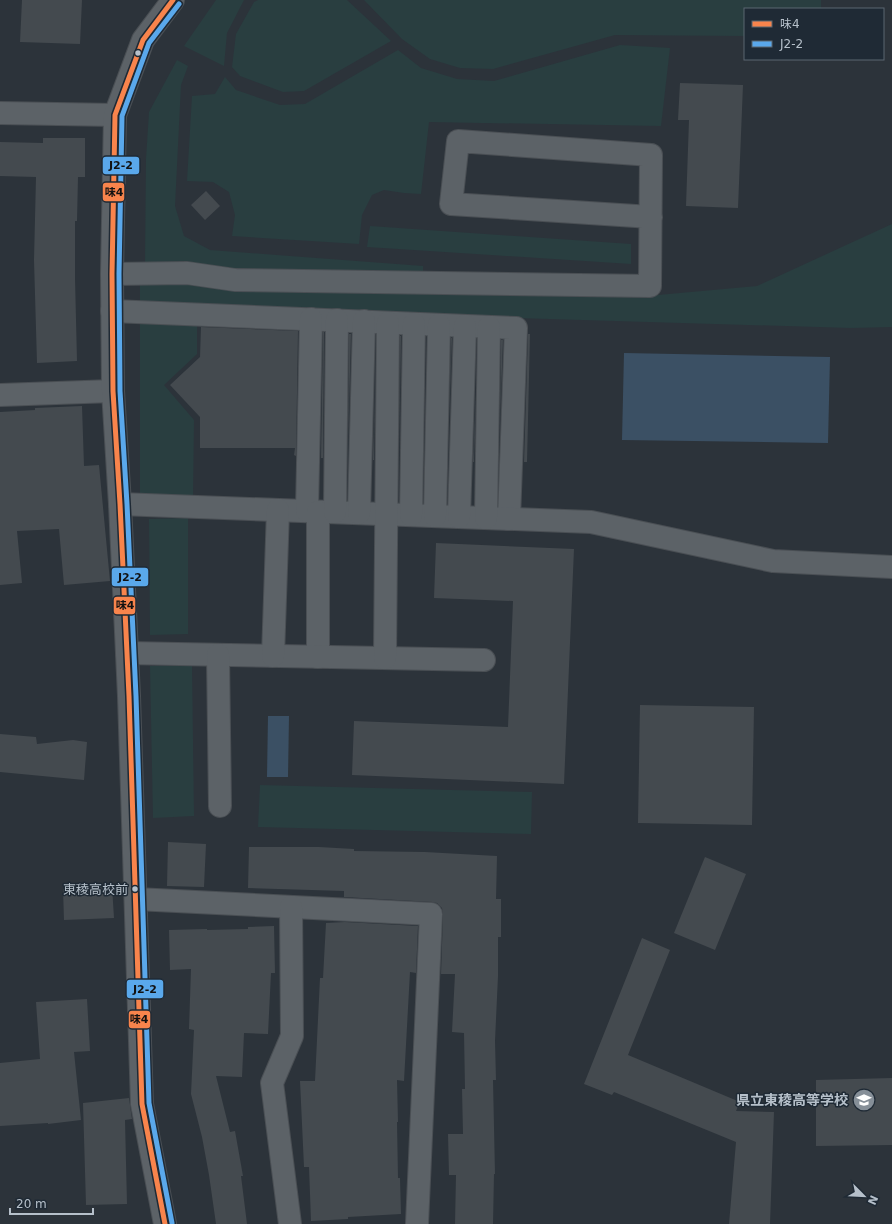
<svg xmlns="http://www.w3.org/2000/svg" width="892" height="1224" font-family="'DejaVu Sans','Noto Sans JP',sans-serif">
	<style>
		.green { fill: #293e40 }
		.water { fill: #3b5064 }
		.building { fill: #444a4f }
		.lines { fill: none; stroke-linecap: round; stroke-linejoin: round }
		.minor-casing { stroke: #4a4f54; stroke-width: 24 }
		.minor { stroke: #5c6267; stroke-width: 22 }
		.bus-1-casing { stroke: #1f2a35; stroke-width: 8 }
		.bus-2-casing { stroke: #1f2a35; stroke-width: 8 }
		.bus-1 { stroke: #f8844c; stroke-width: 5 }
		.bus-2 { stroke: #5aa8eb; stroke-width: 5 }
		.bus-dot { fill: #b6c0ca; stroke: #1f2a35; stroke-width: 1.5 }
		.labels { text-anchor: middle; stroke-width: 3; stroke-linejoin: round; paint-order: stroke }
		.bus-label { font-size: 13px; fill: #b6c0ca; stroke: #1f2a35; text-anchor: end }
		.poi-label { font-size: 14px; font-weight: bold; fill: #b6c0ca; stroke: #1f2a35; text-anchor: end }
		.line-badge { stroke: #1f2a35; stroke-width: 1.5 }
		.pale-badge-label { font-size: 11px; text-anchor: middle; font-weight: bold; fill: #111 }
	</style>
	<rect width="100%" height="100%" fill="#2c333a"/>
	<g class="green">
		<path d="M216,0H244L227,33L224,66L184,46Z"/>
		<path d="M258,0H347L391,41L304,91L283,92L240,76L232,67L236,34L254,2Z"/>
		<path d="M364,0H821V9H745V36L615,35L493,69L460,68L430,59L402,39Z"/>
		<path d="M620,45L670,48L661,126L429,122L421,194L404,193L384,190L372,195L362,215L359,244L232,236L235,215L229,192L213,182L187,181L192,96L215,94L225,77L236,90L280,105L305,104L398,50L421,68L457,79L494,81Z"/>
		<path d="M177,60L188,66L181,85L175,206L184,236L210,250L423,266V277L145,266L146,159L149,112Z"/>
		<path d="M892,224V327L851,328L140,307V282L647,296L757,286Z"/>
		<path d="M370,226L631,244V264L367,247Z"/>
		<path d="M140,318L197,319V354L164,385L194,420L193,500L140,499Z"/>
		<path d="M188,518V634L150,635L149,519Z"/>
		<path d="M192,665L194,816L153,818L150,666Z"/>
		<path d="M260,785L532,792L531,834L258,827Z"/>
	</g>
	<g class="water">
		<path d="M624,353L830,357L828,443L622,440Z"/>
		<path d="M268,716H289L288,777H267Z"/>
	</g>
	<g class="building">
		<path d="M22,0H82L80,44L20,42Z"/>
		<path d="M680,83L743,85L738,208L686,206L689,120H678Z"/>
		<path d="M43,138H85V177H78L77,221H75V278L77,361L37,363L34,260L36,177L0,176V142L43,143Z"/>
		<path d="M206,191L220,206L205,220L191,205Z"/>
		<path d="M201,327L298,331L296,456L294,455L295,448H200V417L170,385L200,357Z"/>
		<path d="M323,332H324L323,458H321Z"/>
		<path d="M349,334H351L348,449Z"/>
		<path d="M528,334H530L527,462H524Z"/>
		<path d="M400,336H401L399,460Z"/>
		<path d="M451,338H452L449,423Z"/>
		<path d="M501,340H503L500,424Z"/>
		<path d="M375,379L374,460H373Z"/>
		<path d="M476,389L474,462H473Z"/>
		<path d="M82,406L84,466L99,465L110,581L64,585L59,529L17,531L22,583L0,585V412L35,410V408Z"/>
		<path d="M436,543L574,549L564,784L352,775L354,721L508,727L513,601L434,598Z"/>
		<path d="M640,705L754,707L752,825L638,823Z"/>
		<path d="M0,734L36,737L37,744L73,740L87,742L84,780L0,772Z"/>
		<path d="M168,842L206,844L204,887L167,886Z"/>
		<path d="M249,847H319L354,849V851L425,852L497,856L496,899H501V937H498V976L495,1041L496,1080H493L495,1174H494L493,1224H455L456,1175H449L448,1134H463L462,1089H465L464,1033L452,1032L455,974H441L443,915L442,908L437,903L432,902L344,897V891L248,888Z"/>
		<path d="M705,857L746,874L715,950L674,933Z"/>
		<path d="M112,886L114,918L64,920L63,889Z"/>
		<path d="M345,922L418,926L416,973L410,972L404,1081L397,1080L398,1122H397L398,1178H400L401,1214L348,1217V1219L311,1221L309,1167H304L300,1081H315L320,978H323L326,923Z"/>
		<path d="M274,926L275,973H271L268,1034L244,1033L242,1077L216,1076L230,1132L235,1131L243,1176H241L247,1224H216L209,1175L202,1137L191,1094L194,1030L189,1029L191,969L170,970L169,930L207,929V930L248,929V927Z"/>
		<path d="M642,938L670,950L628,1055L740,1102L736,1111L774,1112L770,1224H729L736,1142L614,1092L612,1095L584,1084Z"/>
		<path d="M87,999L90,1051L74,1052L81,1120L48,1124V1123L0,1126V1063L40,1059L36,1002Z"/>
		<path d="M892,1078V1145L816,1146V1080Z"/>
		<path d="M129,1098L132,1119L125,1120L127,1204L86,1205L83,1103Z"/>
	</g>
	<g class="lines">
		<g class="minor-casing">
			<g id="minor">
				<path d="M0,113L115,115"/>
				<path d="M112,274L187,273L235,280L650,286L651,155L458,141L451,204L651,217"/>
				<path d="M112,311L516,328L509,519"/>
				<path d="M0,395L113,391"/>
				<path d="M120,504L591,522L773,561L892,567"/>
				<path d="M307,511L311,319"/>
				<path d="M318,512V657"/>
				<path d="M335,512L337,320"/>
				<path d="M359,513L364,321"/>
				<path d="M411,515L414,324"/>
				<path d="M435,516L439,325"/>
				<path d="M459,517L465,326"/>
				<path d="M486,518L489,327"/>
				<path d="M127,653L484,660"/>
				<path d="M218,655L220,806"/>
				<path d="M273,656L278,510"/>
				<path d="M385,658L388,323"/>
				<path d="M136,899L431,914L417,1224"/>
				<path d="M165,1224L142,1104L129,696L120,504L113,391L112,274L115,115L143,40L173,0"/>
				<path d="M290,1224L272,1083L292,1036L291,907"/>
			</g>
		</g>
		<use href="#minor" class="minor"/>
		<g class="bus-1-casing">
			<path id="bus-1" d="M165,1224L142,1104L129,696L120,504L113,391L112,274L115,115L143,40L173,0"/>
		</g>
		<g class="bus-2-casing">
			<path id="bus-2" d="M172,1223L149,1103L136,696L127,504L120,391L119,274L122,116L149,43L179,4"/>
		</g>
		<use href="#bus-1" class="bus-1"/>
		<use href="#bus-2" class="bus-2"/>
	</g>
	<defs>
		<g id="school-disc" transform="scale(1.15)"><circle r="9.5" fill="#868f98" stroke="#1f2a35"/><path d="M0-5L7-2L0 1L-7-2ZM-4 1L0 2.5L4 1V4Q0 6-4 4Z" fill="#fff"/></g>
	</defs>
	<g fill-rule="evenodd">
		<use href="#school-disc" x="864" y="1100"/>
	</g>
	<g class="bus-dot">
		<circle cx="138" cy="53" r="3.5"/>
		<circle cx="135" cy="889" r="3.5"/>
	</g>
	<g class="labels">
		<g class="bus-label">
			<text x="128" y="894">東稜高校前</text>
		</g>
		<g class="poi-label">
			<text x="848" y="1105">県立東稜高等学校</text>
		</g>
	</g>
	<g class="line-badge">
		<rect x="102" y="156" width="38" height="19" rx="4" fill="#5aa8eb"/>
		<rect x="102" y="182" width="23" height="20" rx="4" fill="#f8844c"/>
		<rect x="111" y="567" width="38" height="20" rx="4" fill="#5aa8eb"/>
		<rect x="113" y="596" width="23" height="19" rx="4" fill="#f8844c"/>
		<rect x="126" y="979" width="38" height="20" rx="4" fill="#5aa8eb"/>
		<rect x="128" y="1010" width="23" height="19" rx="4" fill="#f8844c"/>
	</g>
	<g class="pale-badge-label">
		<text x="121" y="169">J2-2</text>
		<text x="114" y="196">味4</text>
		<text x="130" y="581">J2-2</text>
		<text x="125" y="609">味4</text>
		<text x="145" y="993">J2-2</text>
		<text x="139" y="1023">味4</text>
	</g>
	<rect x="744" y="8" width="140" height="52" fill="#1f2a35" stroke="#5b6671"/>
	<rect x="752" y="21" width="20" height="6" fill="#f8844c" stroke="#5b6671"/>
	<text x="780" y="28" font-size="12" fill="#b6c0ca">味4</text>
	<rect x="752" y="41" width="20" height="6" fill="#5aa8eb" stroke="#5b6671"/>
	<text x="780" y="48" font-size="12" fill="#b6c0ca">J2-2</text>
	<g transform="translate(864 1196) rotate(114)" stroke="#1f2a35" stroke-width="3" paint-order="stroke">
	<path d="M0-3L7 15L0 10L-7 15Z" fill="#b6c0ca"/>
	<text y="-6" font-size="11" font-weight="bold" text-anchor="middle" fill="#b6c0ca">N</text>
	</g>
	<path d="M10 1208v6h83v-6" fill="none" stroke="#b6c0ca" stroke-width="2"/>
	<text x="16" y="1208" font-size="12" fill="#b6c0ca" stroke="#1f2a35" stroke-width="3" paint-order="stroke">20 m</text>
</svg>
